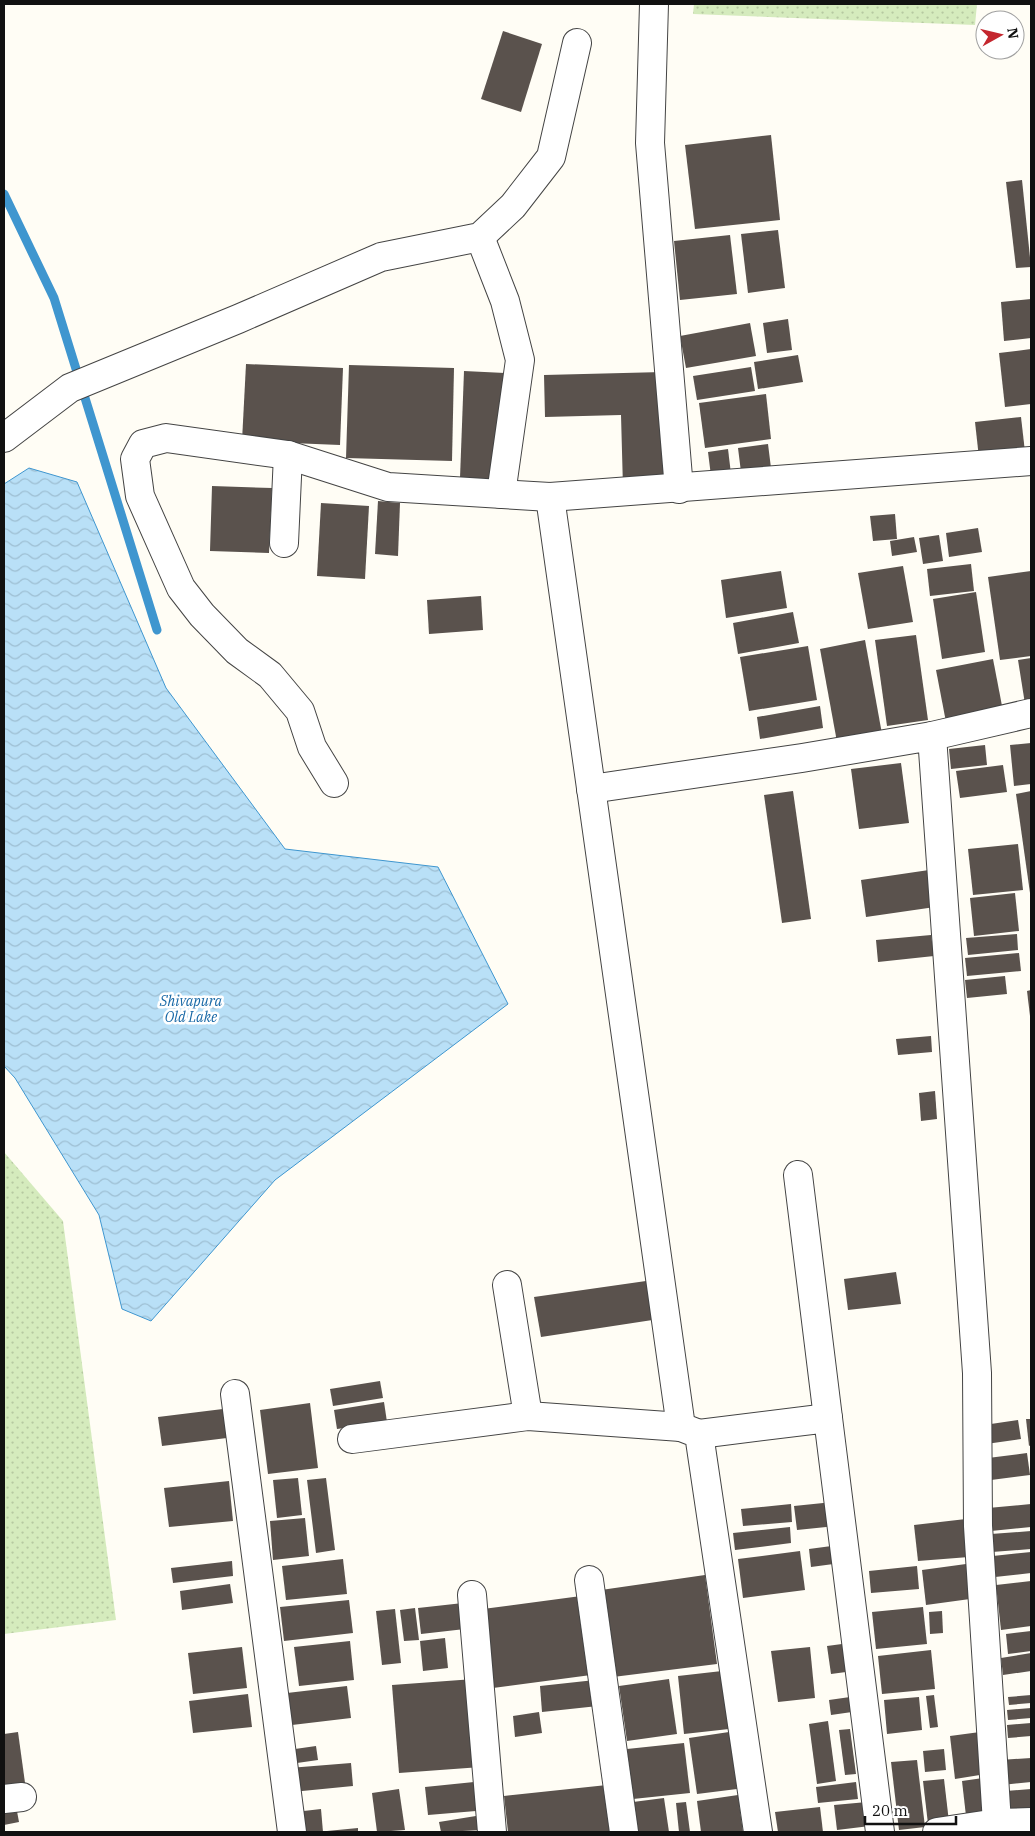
<svg xmlns="http://www.w3.org/2000/svg" width="1035" height="1836" font-family="'IBM Plex Serif',serif">
	<style>
		.grass { fill: url(#grass-dots) }
		.water { fill: url(#water-waves); stroke: #3f96cf }
		.lines { fill: none; stroke-linecap: round; stroke-linejoin: round }
		.stream { stroke: #3f96cf; stroke-width: 9 }
		.building { fill: #5a524d }
		.minor-casing { stroke: #444; stroke-width: 30 }
		.minor { stroke: #fff; stroke-width: 28 }
		.labels { text-anchor: middle; stroke-width: 5; stroke-linejoin: round; paint-order: stroke }
		.water-label { font-size: 14px; font-style: italic; fill: #1768a6; stroke: #fff }
	</style>
	<defs>
		<pattern id="grass-dots" width="8" height="8" patternUnits="userSpaceOnUse" patternTransform="scale(1.25)"><rect width="8" height="8" fill="#d5ebbd"/><path d="M2 2h.1M6 6h.1" fill="none" stroke="#b6c8a1" stroke-width="1.8" stroke-linecap="round"/></pattern>
		<pattern id="water-waves" width="16" height="10" patternUnits="userSpaceOnUse" patternTransform="scale(1.25)"><rect width="16" height="10" fill="#b9e0f7"/><path d="M0 5q4-4 8 0t8 0" fill="none" stroke="#9ebfd3"/></pattern>
	</defs>
	<rect width="100%" height="100%" fill="#fffdf5"/>
	<g class="grass">
		<path d="M694,4H977L975,25L693,14Z"/>
		<path d="M4,1152L63,1221L116,1620L4,1634Z"/>
	</g>
	<path class="water" d="M29,468L77,482L166,688L285,849L438,867L508,1004L275,1180L151,1321L122,1309L99,1215L15,1078L4,1066V484Z"/>
	<g class="lines">
		<path class="stream" d="M4,194L54,298L157,630"/>
	</g>
	<g class="building">
		<path d="M503,31L542,44L521,112L481,99Z"/>
		<path d="M771,135L780,220L695,229L685,145Z"/>
		<path d="M1022,180L1031,267L1016,268L1006,182Z"/>
		<path d="M778,230L785,288L748,293L741,234Z"/>
		<path d="M730,235L737,294L680,300L674,241Z"/>
		<path d="M1031,299V338L1004,341L1001,302Z"/>
		<path d="M788,319L792,350L767,353L763,323Z"/>
		<path d="M750,323L756,356L686,368L680,336Z"/>
		<path d="M1031,349V404L1005,407L999,353Z"/>
		<path d="M798,355L803,382L758,389L754,362Z"/>
		<path d="M246,364L343,368L340,445L242,441Z"/>
		<path d="M349,365L454,368L452,461L346,458Z"/>
		<path d="M751,367L755,391L697,400L693,376Z"/>
		<path d="M464,371L505,373L500,480L460,478Z"/>
		<path d="M663,372L666,487L623,488L621,415L545,417L544,375Z"/>
		<path d="M766,394L771,439L705,448L699,403Z"/>
		<path d="M1021,417L1025,452L979,458L975,422Z"/>
		<path d="M768,444L771,468L741,472L738,448Z"/>
		<path d="M728,449L731,474L711,476L708,452Z"/>
		<path d="M212,486L272,488L269,553L210,551Z"/>
		<path d="M378,501L400,503L398,556L375,554Z"/>
		<path d="M321,503L369,506L365,579L317,576Z"/>
		<path d="M895,514L897,539L873,541L870,516Z"/>
		<path d="M978,528L982,552L949,557L946,533Z"/>
		<path d="M939,535L943,561L923,564L919,538Z"/>
		<path d="M914,537L917,552L892,556L890,541Z"/>
		<path d="M971,564L974,591L930,596L927,569Z"/>
		<path d="M903,566L913,622L868,629L858,573Z"/>
		<path d="M781,571L787,608L726,618L721,580Z"/>
		<path d="M1031,571V656L1000,660L988,577Z"/>
		<path d="M976,592L985,652L942,659L933,599Z"/>
		<path d="M481,596L483,630L429,634L427,600Z"/>
		<path d="M793,612L799,643L738,654L733,623Z"/>
		<path d="M916,635L928,720L887,726L875,640Z"/>
		<path d="M865,640L882,734L837,742L820,649Z"/>
		<path d="M808,646L817,700L749,711L740,657Z"/>
		<path d="M1031,658V703L1025,704L1018,660Z"/>
		<path d="M993,659L1003,711L946,722L936,670Z"/>
		<path d="M820,706L823,728L760,739L757,717Z"/>
		<path d="M1031,743V784L1014,786L1010,745Z"/>
		<path d="M985,745L987,765L951,769L949,749Z"/>
		<path d="M901,763L909,823L859,829L851,769Z"/>
		<path d="M1003,765L1007,792L960,798L956,771Z"/>
		<path d="M793,791L811,919L782,923L764,795Z"/>
		<path d="M1031,791V893H1030L1016,794Z"/>
		<path d="M1018,844L1023,890L973,895L968,849Z"/>
		<path d="M929,870L935,907L866,917L861,880Z"/>
		<path d="M1015,893L1019,931L974,936L970,898Z"/>
		<path d="M1017,934L1018,950L968,955L966,938Z"/>
		<path d="M931,935L934,956L878,962L876,940Z"/>
		<path d="M1019,953L1021,971L967,976L965,958Z"/>
		<path d="M1005,976L1007,994L967,998L965,980Z"/>
		<path d="M1031,990V1016H1030L1027,991Z"/>
		<path d="M931,1036L932,1052L898,1055L896,1039Z"/>
		<path d="M935,1091L937,1119L921,1121L919,1093Z"/>
		<path d="M896,1272L901,1304L848,1310L844,1279Z"/>
		<path d="M653,1280L659,1319L541,1337L534,1297Z"/>
		<path d="M380,1381L383,1398L333,1406L330,1389Z"/>
		<path d="M384,1402L387,1422L337,1429L334,1410Z"/>
		<path d="M310,1403L318,1468L268,1474L260,1410Z"/>
		<path d="M231,1408L235,1437L162,1446L158,1417Z"/>
		<path d="M1026,1419H1031V1445L1029,1446Z"/>
		<path d="M1018,1420L1021,1439L986,1444L984,1425Z"/>
		<path d="M1027,1453L1030,1475L991,1480L988,1458Z"/>
		<path d="M298,1478L302,1515L277,1518L273,1480Z"/>
		<path d="M326,1478L335,1550L316,1553L307,1480Z"/>
		<path d="M229,1481L233,1521L169,1527L164,1488Z"/>
		<path d="M833,1502L836,1526L797,1530L794,1506Z"/>
		<path d="M791,1504L792,1522L743,1526L741,1509Z"/>
		<path d="M1031,1504V1527L991,1531L988,1508Z"/>
		<path d="M305,1518L309,1556L273,1560L270,1521Z"/>
		<path d="M966,1519L969,1557L918,1561L914,1525Z"/>
		<path d="M790,1527L791,1543L735,1550L733,1533Z"/>
		<path d="M1031,1531V1549L992,1552L991,1534Z"/>
		<path d="M839,1545L841,1563L811,1567L809,1549Z"/>
		<path d="M800,1551L805,1590L743,1598L738,1559Z"/>
		<path d="M1031,1552V1573L995,1577L993,1556Z"/>
		<path d="M343,1559L347,1594L286,1600L282,1566Z"/>
		<path d="M232,1561L233,1576L173,1583L171,1568Z"/>
		<path d="M966,1564L970,1599L926,1605L922,1570Z"/>
		<path d="M917,1566L919,1589L871,1593L869,1571Z"/>
		<path d="M705,1575L717,1664L613,1677L601,1590Z"/>
		<path d="M1031,1581V1626L1001,1630L996,1585Z"/>
		<path d="M230,1584L233,1603L182,1610L180,1591Z"/>
		<path d="M581,1596L591,1675L493,1688L483,1609Z"/>
		<path d="M349,1600L353,1633L284,1641L280,1607Z"/>
		<path d="M463,1603L465,1629L421,1634L418,1608Z"/>
		<path d="M923,1607L927,1644L876,1649L872,1612Z"/>
		<path d="M415,1608L419,1640L404,1641L400,1610Z"/>
		<path d="M395,1609L401,1663L382,1665L376,1611Z"/>
		<path d="M942,1611L943,1633L930,1634L929,1612Z"/>
		<path d="M1031,1631V1651L1008,1654L1006,1634Z"/>
		<path d="M445,1638L448,1668L423,1671L420,1641Z"/>
		<path d="M350,1641L354,1680L299,1686L294,1647Z"/>
		<path d="M842,1644L846,1672L831,1674L827,1646Z"/>
		<path d="M242,1647L247,1688L193,1694L188,1653Z"/>
		<path d="M810,1647L815,1698L778,1702L771,1651Z"/>
		<path d="M931,1650L935,1689L882,1694L878,1656Z"/>
		<path d="M1031,1653V1671L1003,1675L1001,1658Z"/>
		<path d="M722,1671L729,1729L684,1734L678,1676Z"/>
		<path d="M474,1679L481,1767L399,1773L392,1685Z"/>
		<path d="M669,1679L677,1734L627,1741L619,1686Z"/>
		<path d="M595,1680L598,1706L542,1712L540,1686Z"/>
		<path d="M347,1686L351,1718L292,1725L287,1693Z"/>
		<path d="M248,1694L252,1727L193,1733L189,1701Z"/>
		<path d="M934,1695L938,1727L930,1728L926,1696Z"/>
		<path d="M1031,1695V1703L1009,1705L1008,1697Z"/>
		<path d="M857,1696L859,1711L831,1715L829,1700Z"/>
		<path d="M919,1697L922,1730L887,1734L884,1700Z"/>
		<path d="M1031,1708V1718L1008,1720L1007,1710Z"/>
		<path d="M539,1712L542,1733L515,1737L513,1716Z"/>
		<path d="M828,1721L836,1781L817,1784L809,1724Z"/>
		<path d="M1031,1723V1736L1008,1738L1007,1725Z"/>
		<path d="M850,1729L856,1774L845,1775L839,1730Z"/>
		<path d="M18,1732L26,1790L4,1792V1734Z"/>
		<path d="M729,1732L737,1789L697,1794L689,1738Z"/>
		<path d="M980,1732L986,1774L955,1779L950,1736Z"/>
		<path d="M684,1743L690,1793L633,1799L627,1749Z"/>
		<path d="M316,1746L318,1760L290,1764L288,1750Z"/>
		<path d="M944,1749L946,1770L925,1772L923,1751Z"/>
		<path d="M1031,1758V1782L1002,1785L1000,1760Z"/>
		<path d="M917,1760L925,1827L899,1830L891,1762Z"/>
		<path d="M351,1763L353,1786L292,1792L289,1768Z"/>
		<path d="M983,1778L987,1814L966,1816L962,1781Z"/>
		<path d="M944,1779L949,1822L928,1824L923,1781Z"/>
		<path d="M474,1782L476,1811L428,1815L425,1787Z"/>
		<path d="M856,1782L858,1799L818,1803L816,1787Z"/>
		<path d="M607,1785L612,1832H508L504,1796Z"/>
		<path d="M399,1789L405,1830L377,1832L372,1793Z"/>
		<path d="M1031,1789V1809L1007,1811L1006,1791Z"/>
		<path d="M738,1795L743,1832H701L697,1801Z"/>
		<path d="M664,1798L669,1832H638L633,1802Z"/>
		<path d="M686,1802L690,1832H679L676,1803Z"/>
		<path d="M867,1802L870,1826L837,1830L834,1805Z"/>
		<path d="M16,1806L19,1822L4,1825V1808Z"/>
		<path d="M820,1807L823,1832H778L775,1812Z"/>
		<path d="M321,1809L323,1832H298L295,1812Z"/>
		<path d="M482,1815L484,1830L441,1832L439,1822Z"/>
		<path d="M358,1828V1832H327V1831Z"/>
	</g>
	<g class="lines">
		<g class="minor-casing">
			<g id="minor">
				<path d="M654,4L650,143L679,489"/>
				<path d="M480,237L505,301L520,360L501,494"/>
				<path d="M4,438L70,388L238,319L381,257L480,237L513,206L551,157L577,43"/>
				<path d="M550,497L681,1427L699,1434L758,1832"/>
				<path d="M284,543L288,455"/>
				<path d="M932,736L1031,713"/>
				<path d="M334,783L312,747L300,711L270,675L237,651L202,615L181,588L140,496L135,459L143,444L166,438L288,455L388,487L550,497L1031,461"/>
				<path d="M591,789L802,758L932,736L977,1373L978,1526L997,1823"/>
				<path d="M798,1175L828,1418"/>
				<path d="M507,1285L528,1416"/>
				<path d="M235,1394L292,1832"/>
				<path d="M699,1434L828,1418L880,1832"/>
				<path d="M352,1439L528,1416L681,1427"/>
				<path d="M589,1580L624,1832"/>
				<path d="M472,1595L492,1832"/>
				<path d="M4,1799L22,1797"/>
				<path d="M937,1832L997,1823L1031,1822"/>
			</g>
		</g>
		<use href="#minor" class="minor"/>
	</g>
	<g class="labels">
		<g class="water-label">
			<text x="191" y="1006">Shivapura<tspan x="191" dy="16">Old Lake</tspan></text>
		</g>
	</g>
	<rect width="1035" height="1836" fill="none" stroke="#111111" stroke-width="10"/>
	<g transform="translate(1000 35) rotate(82)"><circle r="24" fill="#ffffff" stroke="#a0a0a0"/>
	<path d="M0-4L9 19L0 12L-9 19Z" fill="#c4262e"/>
	<text y="-8" font-size="14" font-weight="bold" text-anchor="middle" fill="#111111">N</text>
	</g>
	<path d="M865 1816v8h91v-8" fill="none" stroke="#111111" stroke-width="2.5"/>
	<text x="872" y="1816" font-size="15" fill="#111111" stroke="#ffffff" stroke-width="4" paint-order="stroke">20 m</text>
</svg>
